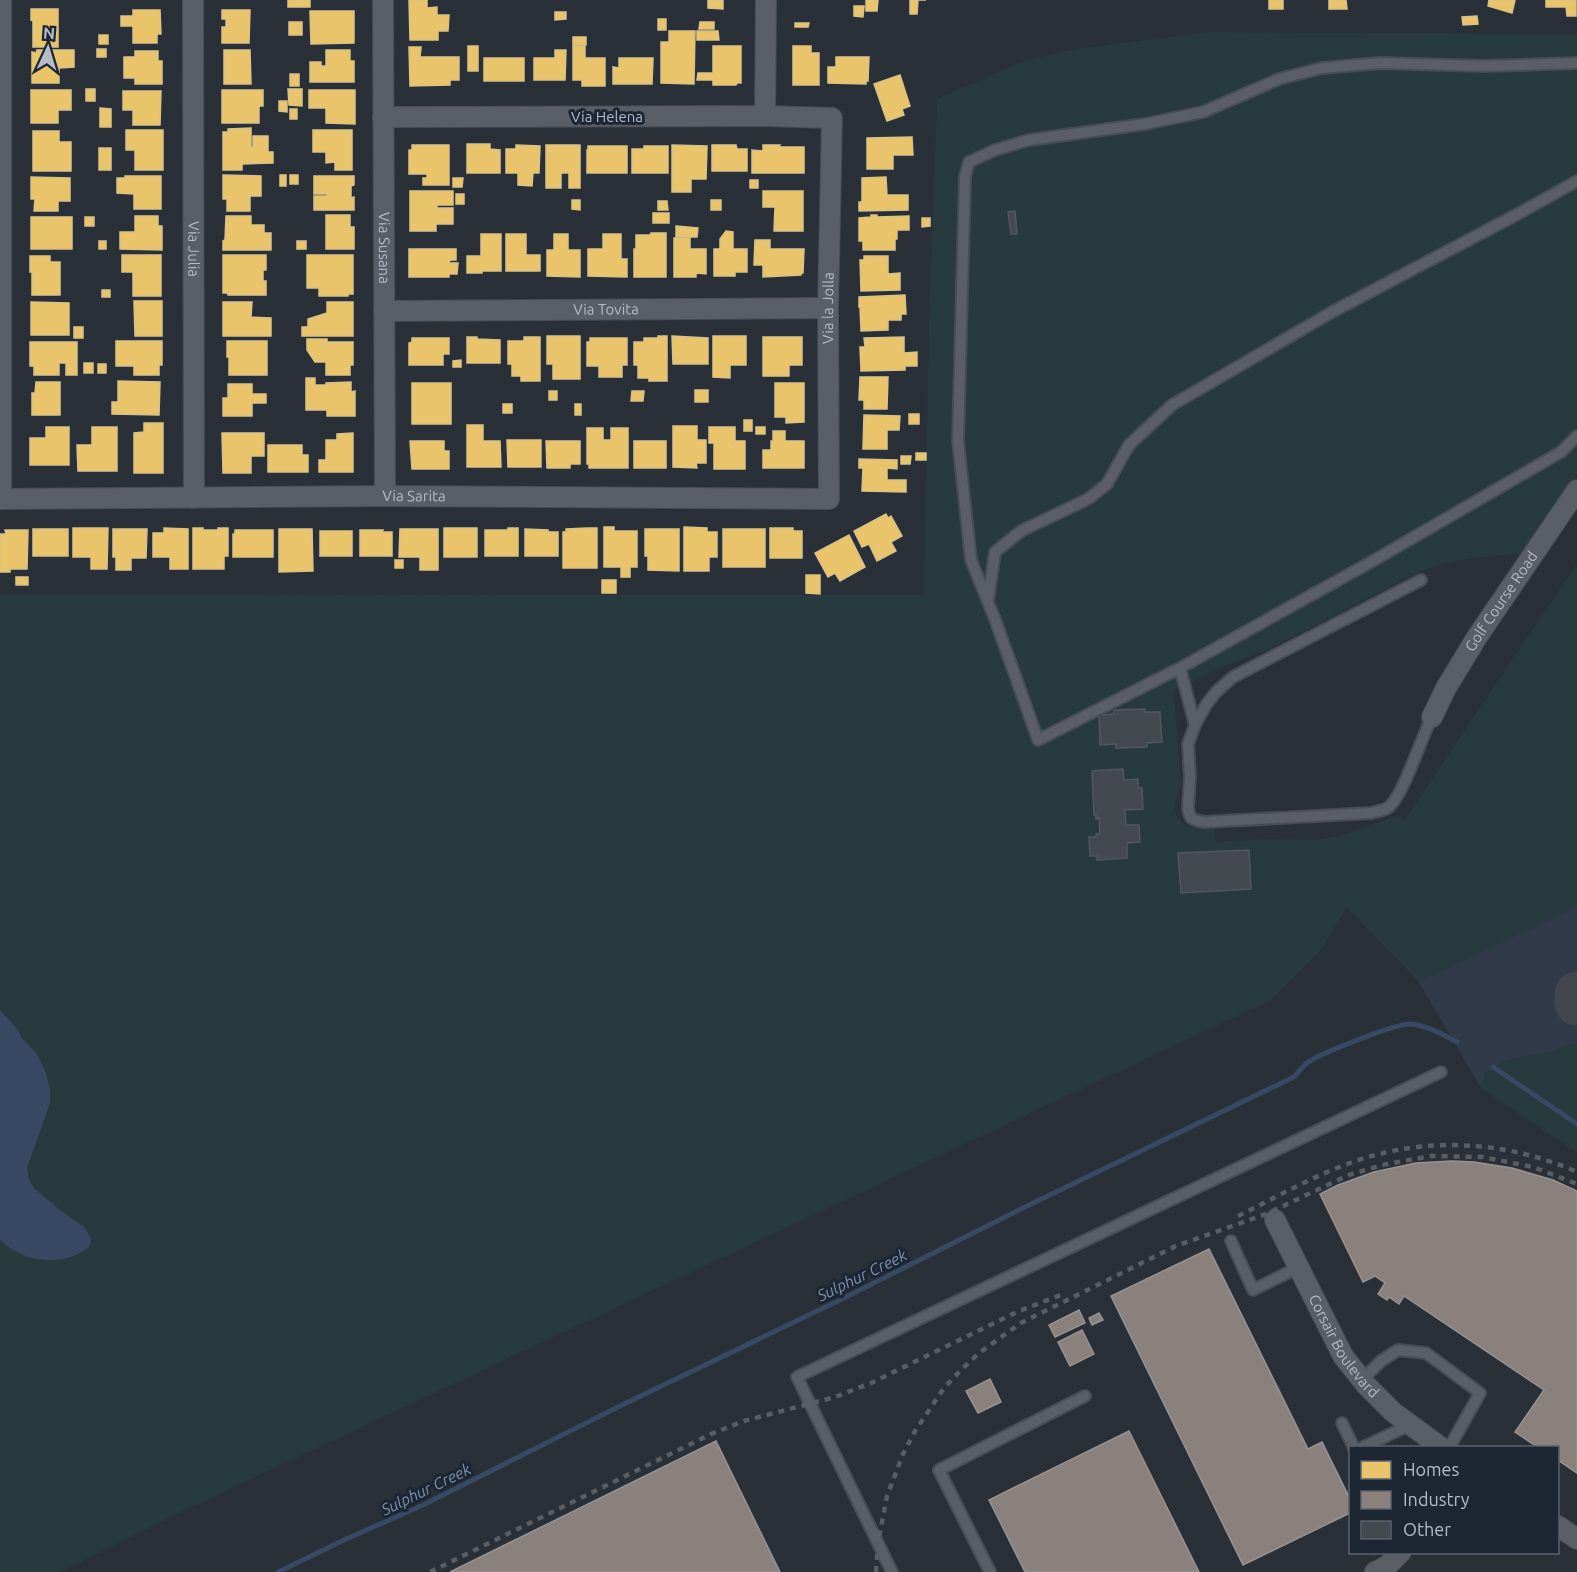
<svg xmlns="http://www.w3.org/2000/svg" width="1577" height="1572" font-family="Ubuntu,sans-serif">
	<style>
		.airport { fill: #313a48 }
		.green { fill: #273a3e }
		.water { fill: #384963 }
		.homes { fill: #e9c46a; stroke: #d9c286; stroke-width: 1.5 }
		.industry { fill: #8a817c; stroke: #979393; stroke-width: 1.5 }
		.lines { fill: none; stroke-linecap: round; stroke-linejoin: round }
		.stream { stroke: #384963; stroke-width: 5 }
		.taxiway { stroke: #42464e; stroke-width: 45 }
		.building { fill: #444950; stroke: #52575f; stroke-width: 1.5 }
		.service-casing { stroke: #484c53; stroke-width: 14 }
		.minor-casing { stroke: #484c53; stroke-width: 22 }
		.service { stroke: #5a5e66; stroke-width: 10 }
		.minor { stroke: #5a5e66; stroke-width: 20 }
		.rail { stroke: #595d64; stroke-width: 4.5; stroke-dasharray: 6 6; stroke-linecap: butt }
		.labels { text-anchor: middle; stroke-width: 6; stroke-linejoin: round; paint-order: stroke }
		.street-label { font-size: 15px; fill: #b4bcc9; stroke: #1d2633 }
		.water-label { font-size: 16px; font-style: italic; fill: #7c92b1; stroke: #1d2633 }
	</style>
	<rect width="100%" height="100%" fill="#2a3038"/>
	<path class="airport" d="M1577,564V1152L1481,1088L1417,979L1347,907Z"/>
	<g class="green">
		<path d="M1206,32L1577,34V475L1520,554C1484,557 1453,558 1419,572L1267,650L1215,670L1174,691L1181,786C1173,802 1170,822 1192,827C1198,829 1206,827 1212,827L1215,829L1216,842L1265,839L1317,840L1348,834L1397,815L1405,820L1577,564V906L1422,981L1347,907L1320,951L1271,1000L185,1510L60,1572H0V594L924,595L929,319L937,99L1027,60L1077,49Z"/>
		<path d="M1577,1044V1152L1481,1088L1485,1073L1506,1061L1514,1058L1552,1052L1567,1045Z"/>
	</g>
	<path class="water" d="M0,1010L18,1030L21,1037L37,1054L46,1073L50,1090V1103L27,1168L29,1180L35,1189L61,1211L84,1227L91,1238L90,1246C64,1268 23,1263 0,1240Z"/>
	<g class="homes">
		<rect x="288" y="0" width="22" height="7"/>
		<path d="M409,0H427V8L437,7V15H449L448,31H438V40H410Z"/>
		<path d="M708,0H723V9L708,8Z"/>
		<path d="M866,0H878L877,11H866Z"/>
		<path d="M910,0H926H918L917,14H910Z"/>
		<rect x="1269" y="0" width="14" height="9"/>
		<path d="M1329,0H1346L1347,9H1329Z"/>
		<path d="M1489,0H1515L1512,13L1488,6Z"/>
		<path d="M1546,0H1576V16H1567L1566,7H1546Z"/>
		<path d="M854,6H864L863,17L854,16Z"/>
		<path d="M31,9H58V47H33V21L31,20Z"/>
		<path d="M133,10H160L161,34H157V43H133V26H121V16H133Z"/>
		<path d="M222,10H250L249,43H222V27H226V19H222Z"/>
		<path d="M310,11H354V43L311,44Z"/>
		<path d="M555,12H566V19L555,20Z"/>
		<path d="M1477,16L1478,24L1463,25L1462,17Z"/>
		<rect x="658" y="19" width="8" height="11"/>
		<rect x="289" y="22" width="13" height="13"/>
		<path d="M700,22H714V29H699Z"/>
		<path d="M795,23H809L808,27H795Z"/>
		<path d="M669,31H695L694,84L661,83V42H669Z"/>
		<path d="M697,31H718L719,40H697Z"/>
		<rect x="99" y="35" width="9" height="9"/>
		<rect x="573" y="37" width="13" height="8"/>
		<rect x="468" y="46" width="10" height="25"/>
		<path d="M573,46H585V58H605V86H582V80H573Z"/>
		<path d="M713,46H741V83H737L736,85H713V80H697L698,73H713Z"/>
		<path d="M793,46H811V53H819V85H793Z"/>
		<path d="M409,47H421L420,57H459V80H450V85L410,86Z"/>
		<rect x="97" y="49" width="9" height="8"/>
		<path d="M37,50H74V67L59,68V83H32V52L36,53Z"/>
		<path d="M224,50H250L251,84H224Z"/>
		<path d="M326,50H350V61H354V82H310V62H321V66H326Z"/>
		<path d="M555,50H566L565,80H534V58H555Z"/>
		<path d="M135,51H158V61H162V84H135V78H124V57H135Z"/>
		<path d="M836,57H869L868,81L866,80V84L828,83V67H836Z"/>
		<rect x="484" y="58" width="40" height="23"/>
		<path d="M619,58H653L652,84H613V67L619,68Z"/>
		<rect x="290" y="74" width="9" height="12"/>
		<path d="M900,75L910,106L902,109L904,115L887,121L874,84Z"/>
		<rect x="86" y="89" width="9" height="12"/>
		<path d="M288,89H302V106L289,105Z"/>
		<path d="M31,90H71V110H58V123H31Z"/>
		<path d="M222,90H263V106H259V123H222Z"/>
		<path d="M309,90H355V124L326,123V108H309Z"/>
		<path d="M123,91H161L160,125H133V110H123Z"/>
		<path d="M279,101H287V112L279,111Z"/>
		<path d="M100,108L111,109V127H100Z"/>
		<rect x="290" y="109" width="7" height="10"/>
		<path d="M251,128V147H253V136H268V152H273V163L242,164V170H223V132H228V129Z"/>
		<path d="M126,130H163V170H135V150H126Z"/>
		<path d="M313,130H352V170H335V162L326,163V152H313Z"/>
		<path d="M33,131H59V142H71V171H33Z"/>
		<path d="M912,137L913,155H893V169H867V138Z"/>
		<path d="M467,144H490V149L500,150V173H467Z"/>
		<path d="M412,145H449V185H423V178H427V174H409V150H412Z"/>
		<path d="M516,145L540,146L539,173H533L532,186L518,185V173H506V149H516Z"/>
		<path d="M546,145H580V188H569V173H561V188H546Z"/>
		<path d="M672,145L707,146L706,179H691V192H672Z"/>
		<path d="M712,145H736L737,149H747V171H712Z"/>
		<path d="M763,145H780L779,147H804V173H752V150L763,151Z"/>
		<path d="M588,146H627V173H587V150H588Z"/>
		<path d="M644,146H668V173H632V149H644Z"/>
		<rect x="99" y="148" width="12" height="22"/>
		<path d="M223,175L261,176V196H250V211H227V199H223Z"/>
		<rect x="280" y="175" width="6" height="11"/>
		<rect x="290" y="175" width="8" height="9"/>
		<path d="M125,176H161V209H134V194L117,193V178H125Z"/>
		<path d="M314,176H354V185L351,186V198L354,197V210H314V196H327V194H314Z"/>
		<path d="M31,177L70,178V201H58V211H34L35,199H31Z"/>
		<path d="M886,177L887,195H908V210L859,211V202H862V178Z"/>
		<path d="M453,178H463L462,187H453Z"/>
		<rect x="750" y="180" width="8" height="8"/>
		<path d="M410,191H453V205H437V208H453V224H436V231H410Z"/>
		<path d="M763,191H803V231H774L775,207H763Z"/>
		<rect x="456" y="194" width="8" height="10"/>
		<path d="M572,200H580V210L572,209Z"/>
		<rect x="711" y="200" width="10" height="10"/>
		<path d="M658,201H667L668,210H658Z"/>
		<rect x="653" y="213" width="16" height="10"/>
		<path d="M326,215H350V227H354V249H326Z"/>
		<path d="M871,215H877V217L909,216V230H897V239H895V250H863V241H859V218L871,217Z"/>
		<path d="M135,216H158V226H162V250L120,249V232H135Z"/>
		<path d="M226,216H251V225H264V233H271V250H223V241L225,240Z"/>
		<rect x="31" y="217" width="41" height="32"/>
		<rect x="85" y="217" width="9" height="9"/>
		<path d="M922,218H930V226L922,227Z"/>
		<path d="M676,226L698,228L697,237H676Z"/>
		<path d="M726,231L733,232V249H747V272H735V276H714V249H720V239Z"/>
		<path d="M651,233H666V277H634V249H636V235H650Z"/>
		<path d="M481,234H501V271H482V273H467V256H481Z"/>
		<path d="M506,234H526V255H540V271H506Z"/>
		<path d="M554,234H568V250H580V277L547,276V250H554Z"/>
		<path d="M603,234H621V259H627V277L588,276V249H603Z"/>
		<path d="M674,238H690V249H706V274L696,273V277H674Z"/>
		<path d="M755,240H770V249H804L803,273H801V275L763,277V265H754Z"/>
		<rect x="99" y="241" width="7" height="8"/>
		<rect x="297" y="241" width="9" height="8"/>
		<path d="M409,249H456V260H450L449,263H458L457,274H449V277H409Z"/>
		<path d="M122,255H161V296H133V272H122Z"/>
		<path d="M223,255H266V270H263V281H266V295H228V293H223Z"/>
		<path d="M307,255H353V294H348V296H319V288H307Z"/>
		<path d="M30,256H50V262H60V295H32V272H30Z"/>
		<path d="M864,256H888V274L900,273V290L861,291L860,260H864Z"/>
		<rect x="102" y="290" width="8" height="7"/>
		<path d="M905,295L906,314H901V320H888V330L861,331L860,307H859V297Z"/>
		<path d="M134,301H162V336H135Z"/>
		<path d="M31,302L69,303V335H31Z"/>
		<path d="M223,302H252L251,317L271,318V336H223Z"/>
		<path d="M327,302H353V336H302V327H308V319L327,313Z"/>
		<rect x="74" y="327" width="9" height="11"/>
		<path d="M547,336H580V379H553V364H547Z"/>
		<path d="M658,336H667V381H649V378H638V365H634V342H644V338H658Z"/>
		<path d="M672,336L708,338V364H673Z"/>
		<path d="M713,336H746V365H730V378L713,377Z"/>
		<path d="M467,337H477V339L500,340V363H467Z"/>
		<path d="M524,337H540V381H521V376H512V364H508V341H524Z"/>
		<path d="M763,337H802V365H789V376H763Z"/>
		<path d="M904,337V353L917,352V366H905V370L861,371L860,347H865L864,338Z"/>
		<path d="M412,338H449V354H443V365H409V343L412,342Z"/>
		<path d="M590,338H627V365H622V377H599V366H587V342H590Z"/>
		<path d="M307,339H327V342H353V365H350V375H326V362H315L307,350Z"/>
		<path d="M116,341H162V365H159V375H134V366H116Z"/>
		<path d="M227,341H267V375H229V357H227Z"/>
		<path d="M30,342H77V375H66V363H59V375H34V366H30Z"/>
		<path d="M461,360V367H453V361Z"/>
		<rect x="84" y="363" width="9" height="10"/>
		<rect x="98" y="364" width="8" height="9"/>
		<path d="M860,377H888L887,409H864V400H859Z"/>
		<path d="M306,378H315V385H326V383L351,382V392L355,391V416H327V410H306Z"/>
		<path d="M118,381L160,382L159,415L112,414V402H118Z"/>
		<path d="M36,382H60V415H32V393H35Z"/>
		<rect x="412" y="383" width="39" height="41"/>
		<path d="M775,383H804V422L786,423V417H775Z"/>
		<path d="M228,384H252V394H266V403H252V416H223V398H228Z"/>
		<rect x="695" y="390" width="13" height="12"/>
		<rect x="549" y="391" width="8" height="9"/>
		<path d="M632,391H644L643,401H631Z"/>
		<rect x="503" y="404" width="9" height="9"/>
		<rect x="575" y="404" width="6" height="11"/>
		<rect x="909" y="414" width="10" height="10"/>
		<path d="M864,415L900,416L899,430H887V449H863Z"/>
		<rect x="744" y="420" width="8" height="11"/>
		<path d="M144,423H163V473H134V433L144,432Z"/>
		<path d="M467,425H483V441H500L501,467H467Z"/>
		<path d="M673,426H697V440H706V463H696L697,468L673,467Z"/>
		<path d="M46,427H69V465H30V438H46Z"/>
		<path d="M92,427H117V471H78L77,445H92Z"/>
		<path d="M709,427H735V441H745V469H714V443H709Z"/>
		<rect x="756" y="427" width="9" height="7"/>
		<path d="M587,428H603V440H611V428H628V468H589V464H587Z"/>
		<path d="M773,431H785V441H804V468H763V450H771V441H773Z"/>
		<path d="M222,433H264V456H251V473H223Z"/>
		<path d="M353,433V472H319V460H326V440H337V434Z"/>
		<path d="M507,440H541V467H508Z"/>
		<path d="M410,441H444V451H449V469H412Z"/>
		<path d="M546,441H580V464H570V468H547Z"/>
		<rect x="634" y="441" width="32" height="27"/>
		<path d="M268,445H302V455H308V472H268Z"/>
		<rect x="916" y="453" width="10" height="7"/>
		<path d="M901,456H911L910,464H901Z"/>
		<path d="M859,459L897,460V469L887,468V480H906V492L862,491L863,468H859Z"/>
		<path d="M886,514L888,518L891,516L902,536L891,542L896,551L877,561L869,544L862,547L854,531Z"/>
		<path d="M604,527H614V531H637V567H630V577H621V567H604Z"/>
		<path d="M684,527L707,528V532H717V557H709V571H684Z"/>
		<path d="M73,528H108L107,569H91V557H73Z"/>
		<path d="M164,528L188,529V569H170V557H153V533H164Z"/>
		<path d="M193,528H203V530H218V528H228V556H224V569H193Z"/>
		<rect x="444" y="528" width="33" height="29"/>
		<path d="M508,528H518V556H485V530H508Z"/>
		<path d="M587,528H597V568H563V532H566V529Z"/>
		<path d="M770,528H793V531H802V558H770Z"/>
		<rect x="33" y="529" width="35" height="27"/>
		<path d="M113,529H147L146,558H131V570H116V557H113Z"/>
		<path d="M279,529H312L313,571L279,572Z"/>
		<path d="M400,529H438V570H420V557H399Z"/>
		<path d="M525,529L548,530V532H558V556H525Z"/>
		<path d="M645,529H679V571L648,570V556H645Z"/>
		<rect x="723" y="529" width="42" height="38"/>
		<path d="M5,530H28L27,569H10V572H0V534H6Z"/>
		<path d="M235,530H273V557H233V534H235Z"/>
		<path d="M360,530H383L382,532H392V556H360Z"/>
		<rect x="320" y="531" width="32" height="25"/>
		<path d="M849,535L865,567L840,581L835,573L828,577L815,553Z"/>
		<rect x="395" y="560" width="8" height="8"/>
		<path d="M806,575H820V594L806,593Z"/>
		<rect x="16" y="577" width="12" height="8"/>
		<rect x="602" y="580" width="14" height="13"/>
	</g>
	<g class="industry">
		<path d="M1452,1161L1474,1162L1512,1168L1553,1180L1577,1191V1473L1558,1460V1448H1539L1515,1432L1544,1390L1404,1296L1399,1304L1389,1297L1387,1300L1378,1294L1385,1283L1375,1276L1363,1282L1320,1194L1338,1185L1374,1172L1416,1163Z"/>
		<path d="M1209,1249L1308,1449L1322,1442L1350,1499V1513L1243,1565L1111,1296Z"/>
		<path d="M1079,1310L1085,1323L1055,1337L1049,1325Z"/>
		<path d="M1099,1313L1103,1320L1092,1325L1089,1318Z"/>
		<path d="M1082,1330L1094,1354L1070,1366L1058,1342Z"/>
		<path d="M990,1379L1001,1402L978,1413L966,1391Z"/>
		<path d="M1129,1431L1199,1572H1025L989,1500Z"/>
		<path d="M716,1441L780,1572H450Z"/>
	</g>
	<g class="lines">
		<g class="stream">
			<path d="M1493,1067L1577,1124"/>
			<path d="M278,1572L344,1540L421,1506L622,1405L840,1300L1027,1206L1294,1077C1299,1072 1304,1064 1310,1061C1325,1052 1394,1024 1410,1024C1426,1025 1442,1034 1457,1042"/>
		</g>
		<path class="taxiway" d="M1577,994V1003"/>
	</g>
	<g class="building">
		<path d="M1015,211L1017,234H1011L1008,212Z"/>
		<path d="M1145,709V712H1160L1162,742L1147,743V747L1116,748V744L1100,745L1099,715L1114,714V710Z"/>
		<path d="M1123,769L1124,780L1138,779V788H1142L1143,809L1125,810L1126,825H1139L1140,842L1127,843V858L1097,860V856H1090L1089,837H1096V834H1100L1099,818L1096,819V815H1094L1092,771Z"/>
		<path d="M1249,850L1251,889L1181,893L1178,853Z"/>
	</g>
	<g class="lines">
		<g class="service-casing">
			<g id="service">
				<path d="M1421,580L1233,677L1216,692L1206,705L1195,725L1188,744L1190,777L1188,808L1189,813L1191,818L1198,821L1205,822L1371,813C1377,811 1384,811 1389,807C1404,794 1421,738 1432,717"/>
				<path d="M988,601L995,552L1021,531L1088,499L1107,484L1129,445L1172,405L1332,312L1516,215L1577,181"/>
				<path d="M1180,668L1371,562L1561,452L1577,436"/>
				<path d="M1195,725L1180,668L1038,740L996,622L971,560L958,441L965,177L969,162L995,150L1029,140L1145,124L1203,112L1279,79L1322,68L1380,63L1484,66L1577,63"/>
				<path d="M1231,1241L1253,1290L1299,1267"/>
				<path d="M1362,1380L1381,1361L1398,1350L1426,1353L1480,1393L1449,1448"/>
				<path d="M1342,1423L1354,1448"/>
				<path d="M1361,1448L1410,1425"/>
				<path d="M892,1572L797,1377L1441,1072"/>
				<path d="M990,1572L939,1470L1085,1396"/>
			</g>
		</g>
		<g class="minor-casing">
			<g id="minor">
				<path id="s1" d="M193,0L194,498"/>
				<path id="s2" d="M383,0L385,496"/>
				<path d="M765,116L766,0"/>
				<path id="s3" d="M384,311L828,308"/>
				<path id="s4" d="M0,499L385,496L829,499L828,308L832,118L765,116L383,117"/>
				<path d="M1,499V0"/>
				<path id="s5" d="M1432,717L1446,688L1477,637L1577,490"/>
				<path id="s6" d="M1275,1220L1343,1356L1366,1385L1393,1412L1442,1448"/>
				<path d="M1558,1526L1577,1539"/>
				<path d="M1375,1572L1387,1566L1401,1552"/>
			</g>
		</g>
		<use href="#service" class="service"/>
		<use href="#minor" class="minor"/>
		<g class="rail">
			<path d="M1238,1216C1275,1198 1311,1177 1350,1163C1423,1136 1505,1140 1577,1172"/>
			<path d="M430,1572L711,1434L744,1421L835,1397L871,1383L1017,1312L1063,1294"/>
			<path d="M876,1572L878,1543L887,1496L903,1454L915,1431L944,1388L961,1370L979,1353L1021,1323L1176,1246L1266,1214L1349,1175L1382,1165L1431,1156L1483,1157L1533,1167L1577,1184"/>
		</g>
	</g>
	<g class="labels">
		<g class="street-label">
			<text x="607" y="122">Via Helena</text>
			<text dy="5" stroke="none"><textPath href="#s2" startOffset="248">Via Susana</textPath></text>
			<text dy="5" stroke="none"><textPath href="#s1" startOffset="249">Via Julia</textPath></text>
			<text dy="5" stroke="none"><textPath href="#s4" startOffset="1020">Via la Jolla</textPath></text>
			<text dy="5" stroke="none"><textPath href="#s3" startOffset="222">Via Tovita</textPath></text>
			<text dy="5" stroke="none"><textPath href="#s4" startOffset="414">Via Sarita</textPath></text>
			<text dy="5" stroke="none"><textPath href="#s5" startOffset="135">Golf Course Road</textPath></text>
			<text dy="5" stroke="none"><textPath href="#s6" startOffset="144">Corsair Boulevard</textPath></text>
		</g>
		<g class="water-label">
			<text transform="translate(862 1275) rotate(-26)" y="6">Sulphur Creek</text>
			<text transform="translate(426 1489) rotate(-26)" y="6">Sulphur Creek</text>
		</g>
	</g>
	<rect x="1349" y="1446" width="210" height="108" fill="#1d2633" stroke="#59626f" stroke-width="1.5"/>
	<rect x="1361" y="1461" width="30" height="18" fill="#e9c46a" stroke="#59626f" stroke-width="1.5"/>
	<text x="1403" y="1476" font-size="18" fill="#b4bcc9">Homes</text>
	<rect x="1361" y="1491" width="30" height="18" fill="#8a817c" stroke="#59626f" stroke-width="1.5"/>
	<text x="1403" y="1506" font-size="18" fill="#b4bcc9">Industry</text>
	<rect x="1361" y="1521" width="30" height="18" fill="#444950" stroke="#59626f" stroke-width="1.5"/>
	<text x="1403" y="1536" font-size="18" fill="#b4bcc9">Other</text>
	<g transform="translate(48 48) rotate(4)" stroke="#1d2633" stroke-width="4.5" paint-order="stroke">
	<path d="M0-4.5L10 22L0 15L-10 22Z" fill="#b4bcc9"/>
	<text y="-9" font-size="16" font-weight="bold" text-anchor="middle" fill="#b4bcc9">N</text>
	</g>
</svg>
